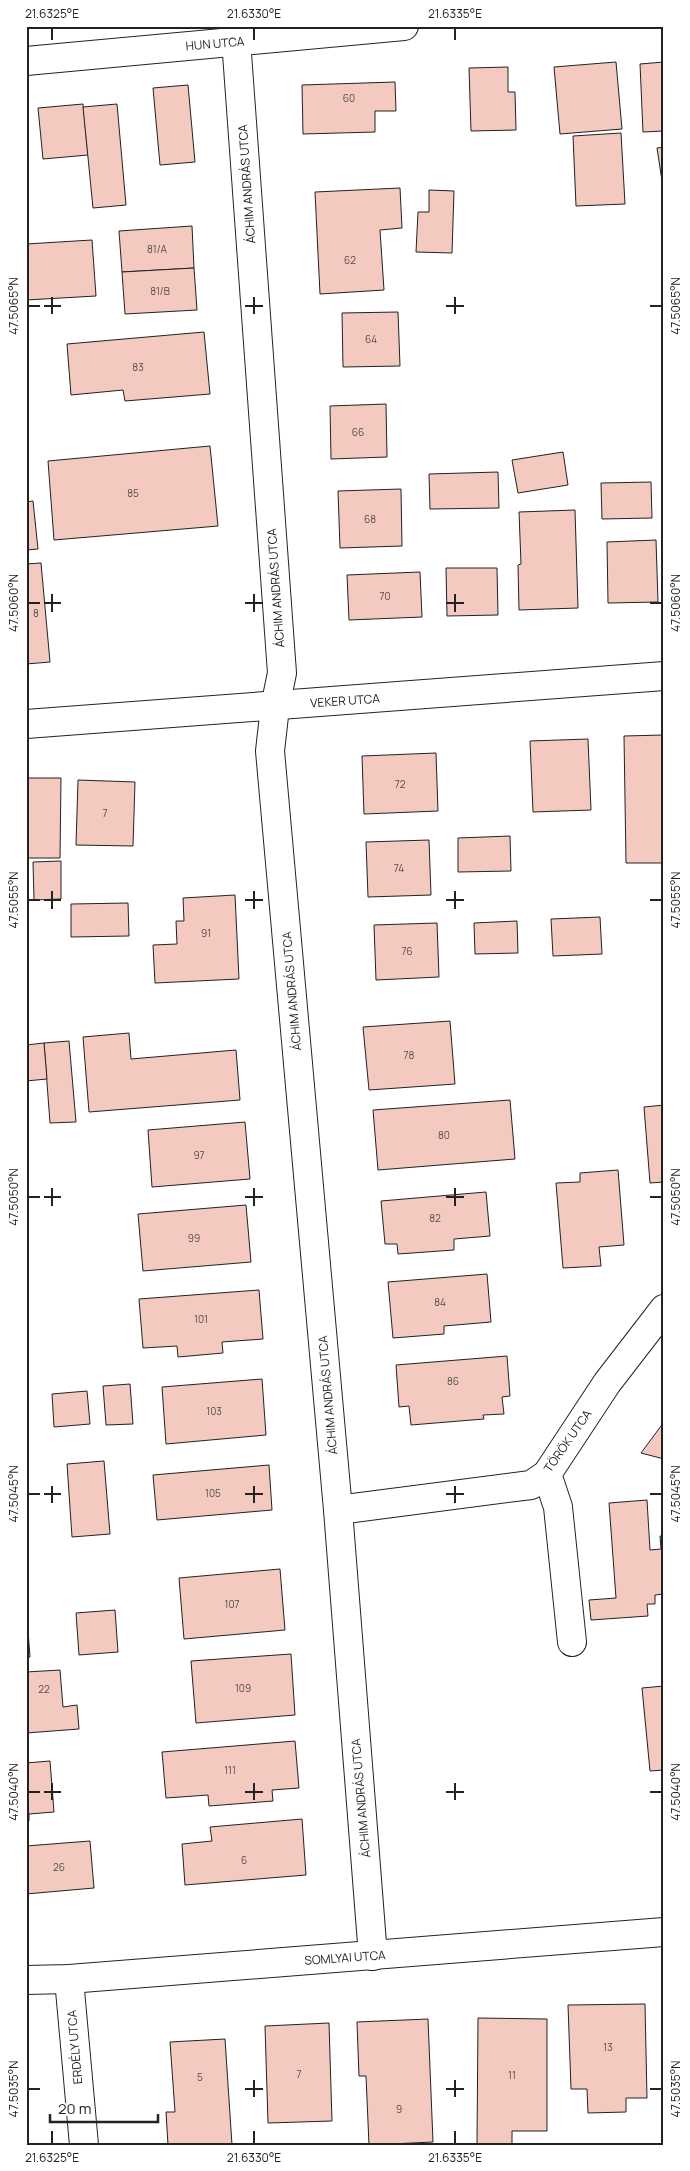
<svg xmlns="http://www.w3.org/2000/svg" width="690" height="2171" font-family="Manrope,sans-serif">
	<style>
		.building { fill: #f3c9c0; stroke: #222 }
		.lines { fill: none; stroke-linecap: round; stroke-linejoin: round }
		.minor-casing { stroke: #222; stroke-width: 30 }
		.minor { stroke: #fff; stroke-width: 28 }
		.ticks { fill: none; stroke: #222; stroke-width: 2 }
		.labels { text-anchor: middle; stroke-width: 4; stroke-linejoin: round; paint-order: stroke }
		.number-label { font-size: 10px; fill: #564c4a }
		.street-label { font-size: 12px; fill: #222; stroke: #fff }
		.neatline { fill: none; stroke: #222; stroke-width: 2 }
		.ticks-label { font-size: 12px; text-anchor: middle; fill: #222 }
	</style>
	<rect width="100%" height="100%" fill="#fff"/>
	<g class="building">
		<path d="M616,62L622,129L560,134L554,67Z"/>
		<path d="M664,62V131L643,132L640,64Z"/>
		<path d="M508,67V92H515L516,130L471,131L469,68Z"/>
		<path d="M395,82L396,111H375V132L303,134L302,85Z"/>
		<path d="M188,85L195,162L160,165L153,88Z"/>
		<path d="M83,104L88,155L43,159L38,108Z"/>
		<path d="M117,104L126,205L93,208L83,107Z"/>
		<path d="M621,133L625,204L576,206L573,136Z"/>
		<path d="M664,147V194L657,148Z"/>
		<path d="M400,188L402,228L380,230L384,290L320,294L315,192Z"/>
		<path d="M429,190L454,191L452,253L416,252L418,212H429Z"/>
		<path d="M192,226L194,268L122,272L119,231Z"/>
		<path d="M92,240L96,296L26,300V244Z"/>
		<path d="M194,268L197,310L125,314L122,272Z"/>
		<path d="M398,312L400,366L343,367L342,313Z"/>
		<path d="M204,332L210,394L125,401L123,390L71,395L67,344Z"/>
		<path d="M386,404L387,457L331,459L330,406Z"/>
		<path d="M210,446L218,526L54,540L48,461Z"/>
		<path d="M563,452L568,485L518,493L512,460Z"/>
		<path d="M498,472L499,508L430,509L429,474Z"/>
		<path d="M651,482L652,518L602,519L601,483Z"/>
		<path d="M401,489L402,546L340,548L338,491Z"/>
		<path d="M33,501L38,549L26,550V502Z"/>
		<path d="M575,510L578,608L519,610L518,565L521,564L519,512Z"/>
		<path d="M656,540L658,602L608,603L607,542Z"/>
		<path d="M41,563L50,662L26,664V564Z"/>
		<path d="M446,568H497L498,615L447,616Z"/>
		<path d="M420,572L422,617L349,620L347,575Z"/>
		<path d="M663,735L664,863H626L624,736Z"/>
		<path d="M588,739L591,810L533,812L530,741Z"/>
		<path d="M436,753L438,811L364,814L362,756Z"/>
		<path d="M27,778H61L60,858H26Z"/>
		<path d="M78,780L135,782L133,846L76,845Z"/>
		<path d="M510,836L511,871L458,872V838Z"/>
		<path d="M429,840L431,895L368,897L366,842Z"/>
		<path d="M61,861V899L34,900L33,862Z"/>
		<path d="M235,895L239,979L155,983L153,945L177,944L176,921H184L183,898Z"/>
		<path d="M128,903L129,936L71,937V904Z"/>
		<path d="M600,917L602,954L553,956L551,919Z"/>
		<path d="M517,921L518,953L475,954L474,923Z"/>
		<path d="M437,923L439,977L376,980L374,925Z"/>
		<path d="M450,1021L455,1084L369,1090L363,1027Z"/>
		<path d="M129,1033L131,1059L236,1050L240,1100L89,1112L83,1037Z"/>
		<path d="M69,1041L76,1122L50,1123L44,1043Z"/>
		<path d="M44,1043L47,1079L26,1081V1045Z"/>
		<path d="M510,1100L515,1159L378,1170L373,1110Z"/>
		<path d="M664,1105V1182L650,1183L644,1107Z"/>
		<path d="M245,1122L250,1179L152,1187L148,1130Z"/>
		<path d="M618,1170L624,1245L599,1247L601,1266L563,1268L556,1183L580,1182V1173Z"/>
		<path d="M486,1192L490,1236L454,1239V1250L398,1254L397,1244H385L381,1201Z"/>
		<path d="M246,1205L251,1262L143,1271L138,1214Z"/>
		<path d="M487,1274L491,1322L444,1326V1334L393,1338L388,1282Z"/>
		<path d="M259,1290L263,1339L222,1342L223,1353L178,1357L177,1346L143,1348L139,1299Z"/>
		<path d="M507,1356L510,1396L502,1397L504,1414L483,1415L484,1419L411,1425L409,1406L399,1407L396,1365Z"/>
		<path d="M262,1379L266,1435L166,1444L162,1387Z"/>
		<path d="M130,1384L133,1424L106,1425L103,1386Z"/>
		<path d="M87,1391L90,1424L54,1427L52,1394Z"/>
		<path d="M664,1422V1459L641,1453Z"/>
		<path d="M104,1461L110,1534L72,1537L67,1464Z"/>
		<path d="M269,1465L272,1510L157,1520L153,1475Z"/>
		<path d="M647,1500L650,1550L661,1549L660,1536H664V1594L655,1595V1604H647L648,1616L591,1620L589,1600L616,1598L609,1503Z"/>
		<path d="M280,1569L285,1630L184,1639L179,1578Z"/>
		<path d="M26,1604L30,1657H26Z"/>
		<path d="M115,1610L118,1652L79,1655L76,1613Z"/>
		<path d="M291,1654L295,1715L196,1723L191,1661Z"/>
		<path d="M60,1670L63,1707L77,1705L79,1729L26,1733V1672Z"/>
		<path d="M664,1686V1770L650,1771L642,1688Z"/>
		<path d="M295,1741L299,1788L272,1790L273,1801L209,1806L208,1795L166,1798L162,1752Z"/>
		<path d="M50,1761L54,1812L29,1814V1821H26V1763Z"/>
		<path d="M302,1819L306,1875L185,1885L182,1844L212,1841L210,1827Z"/>
		<path d="M90,1841L94,1888L26,1894V1846Z"/>
		<path d="M645,2004L647,2098H626V2112L588,2113L587,2089H571L568,2005Z"/>
		<path d="M478,2018L547,2019V2131H512V2145L477,2144Z"/>
		<path d="M428,2019L433,2142L369,2145L366,2076H359L357,2022Z"/>
		<path d="M329,2023L332,2121L268,2123L265,2026Z"/>
		<path d="M225,2039L232,2145H168L166,2112H175L170,2042Z"/>
	</g>
	<g class="lines">
		<g class="minor-casing">
			<g id="minor">
				<path d="M235,26L282,673L275,707L270,751L338,1510L373,1956"/>
				<path d="M26,61L404,26"/>
				<path d="M26,724L664,676"/>
				<path d="M547,1474L558,1507L572,1642"/>
				<path d="M338,1510L531,1485L547,1474L607,1383L664,1309"/>
				<path d="M69,1979L84,2145"/>
				<path d="M26,1980L69,1979L664,1932"/>
			</g>
		</g>
		<use href="#minor" class="minor"/>
	</g>
	<path class="ticks" d="M52,28V40M254,28V40M455,28V40M52,297V314M254,297V314M455,297V314M28,306H40M44,306H61M245,306H263M446,306H464M650,306H662M52,594V612M254,594V612M455,594V612M28,603H40M44,603H61M245,603H263M446,603H464M650,603H662M52,891V909M254,891V909M455,891V909M28,900H40M44,900H61M245,900H263M446,900H464M650,900H662M52,1188V1206M254,1188V1206M455,1188V1206M28,1197H40M44,1197H61M245,1197H263M446,1197H464M650,1197H662M52,1486V1503M254,1486V1503M455,1486V1503M28,1494H40M44,1494H61M245,1494H263M446,1494H464M650,1494H662M52,1783V1800M254,1783V1800M455,1783V1800M28,1792H40M44,1792H61M245,1792H263M446,1792H464M650,1792H662M254,2080V2097M455,2080V2097M28,2089H40M245,2089H263M446,2089H464M650,2089H662M52,2131V2144M254,2131V2144M455,2131V2144"/>
	<g class="labels">
		<g class="number-label">
			<text x="349" y="102">60</text>
			<text x="157" y="253">81/A</text>
			<text x="350" y="264">62</text>
			<text x="160" y="295">81/B</text>
			<text x="371" y="343">64</text>
			<text x="138" y="371">83</text>
			<text x="358" y="436">66</text>
			<text x="133" y="497">85</text>
			<text x="370" y="523">68</text>
			<text x="385" y="600">70</text>
			<text x="36" y="617">8</text>
			<text x="400" y="788">72</text>
			<text x="105" y="817">7</text>
			<text x="399" y="872">74</text>
			<text x="206" y="937">91</text>
			<text x="407" y="955">76</text>
			<text x="409" y="1059">78</text>
			<text x="444" y="1139">80</text>
			<text x="199" y="1159">97</text>
			<text x="435" y="1222">82</text>
			<text x="194" y="1242">99</text>
			<text x="440" y="1306">84</text>
			<text x="201" y="1323">101</text>
			<text x="453" y="1385">86</text>
			<text x="214" y="1415">103</text>
			<text x="213" y="1497">105</text>
			<text x="232" y="1608">107</text>
			<text x="243" y="1692">109</text>
			<text x="44" y="1693">22</text>
			<text x="230" y="1774">111</text>
			<text x="244" y="1864">6</text>
			<text x="59" y="1871">26</text>
			<text x="608" y="2051">13</text>
			<text x="299" y="2078">7</text>
			<text x="512" y="2079">11</text>
			<text x="200" y="2081">5</text>
			<text x="399" y="2113">9</text>
		</g>
		<g class="street-label">
			<text transform="translate(215 44) rotate(-5)" y="4">HUN UTCA</text>
			<text transform="translate(247 184) rotate(-94)" y="4">ÁCHIM ANDRÁS UTCA</text>
			<text transform="translate(276 588) rotate(-94)" y="4">ÁCHIM ANDRÁS UTCA</text>
			<text transform="translate(345 701) rotate(-4)" y="4">VEKER UTCA</text>
			<text transform="translate(292 991) rotate(-95)" y="4">ÁCHIM ANDRÁS UTCA</text>
			<text transform="translate(328 1395) rotate(-95)" y="4">ÁCHIM ANDRÁS UTCA</text>
			<text transform="translate(568 1441) rotate(-55)" y="4">TÖRÖK UTCA</text>
			<text transform="translate(361 1798) rotate(-95)" y="4">ÁCHIM ANDRÁS UTCA</text>
			<text transform="translate(345 1958) rotate(-4)" y="4">SOMLYAI UTCA</text>
			<text transform="translate(75 2047) rotate(-95)" y="4">ERDÉLY UTCA</text>
		</g>
	</g>
	<rect width="690" height="2171" fill="none" stroke="#ffffff" stroke-width="55"/>
	<path d="M50 2114v8h108v-8" fill="none" stroke="#222222" stroke-width="2.5"/>
	<text x="58" y="2114" font-size="15" fill="#222222" stroke="#ffffff" stroke-width="4" paint-order="stroke">20 m</text>
	<rect x="28" y="28" width="634" height="2116" class="neatline"/>
	<g class="ticks-label">
		<text x="52" y="18">21.6325°E</text>
		<text x="254" y="18">21.6330°E</text>
		<text x="455" y="18">21.6335°E</text>
		<text transform="translate(14 306) rotate(-90)" y="4">47.5065°N</text>
		<text transform="translate(676 306) rotate(-90)" y="4">47.5065°N</text>
		<text transform="translate(14 603) rotate(-90)" y="4">47.5060°N</text>
		<text transform="translate(676 603) rotate(-90)" y="4">47.5060°N</text>
		<text transform="translate(14 900) rotate(-90)" y="4">47.5055°N</text>
		<text transform="translate(676 900) rotate(-90)" y="4">47.5055°N</text>
		<text transform="translate(14 1197) rotate(-90)" y="4">47.5050°N</text>
		<text transform="translate(676 1197) rotate(-90)" y="4">47.5050°N</text>
		<text transform="translate(14 1494) rotate(-90)" y="4">47.5045°N</text>
		<text transform="translate(676 1494) rotate(-90)" y="4">47.5045°N</text>
		<text transform="translate(14 1792) rotate(-90)" y="4">47.5040°N</text>
		<text transform="translate(676 1792) rotate(-90)" y="4">47.5040°N</text>
		<text transform="translate(14 2089) rotate(-90)" y="4">47.5035°N</text>
		<text transform="translate(676 2089) rotate(-90)" y="4">47.5035°N</text>
		<text x="52" y="2162">21.6325°E</text>
		<text x="254" y="2162">21.6330°E</text>
		<text x="455" y="2162">21.6335°E</text>
	</g>
</svg>
